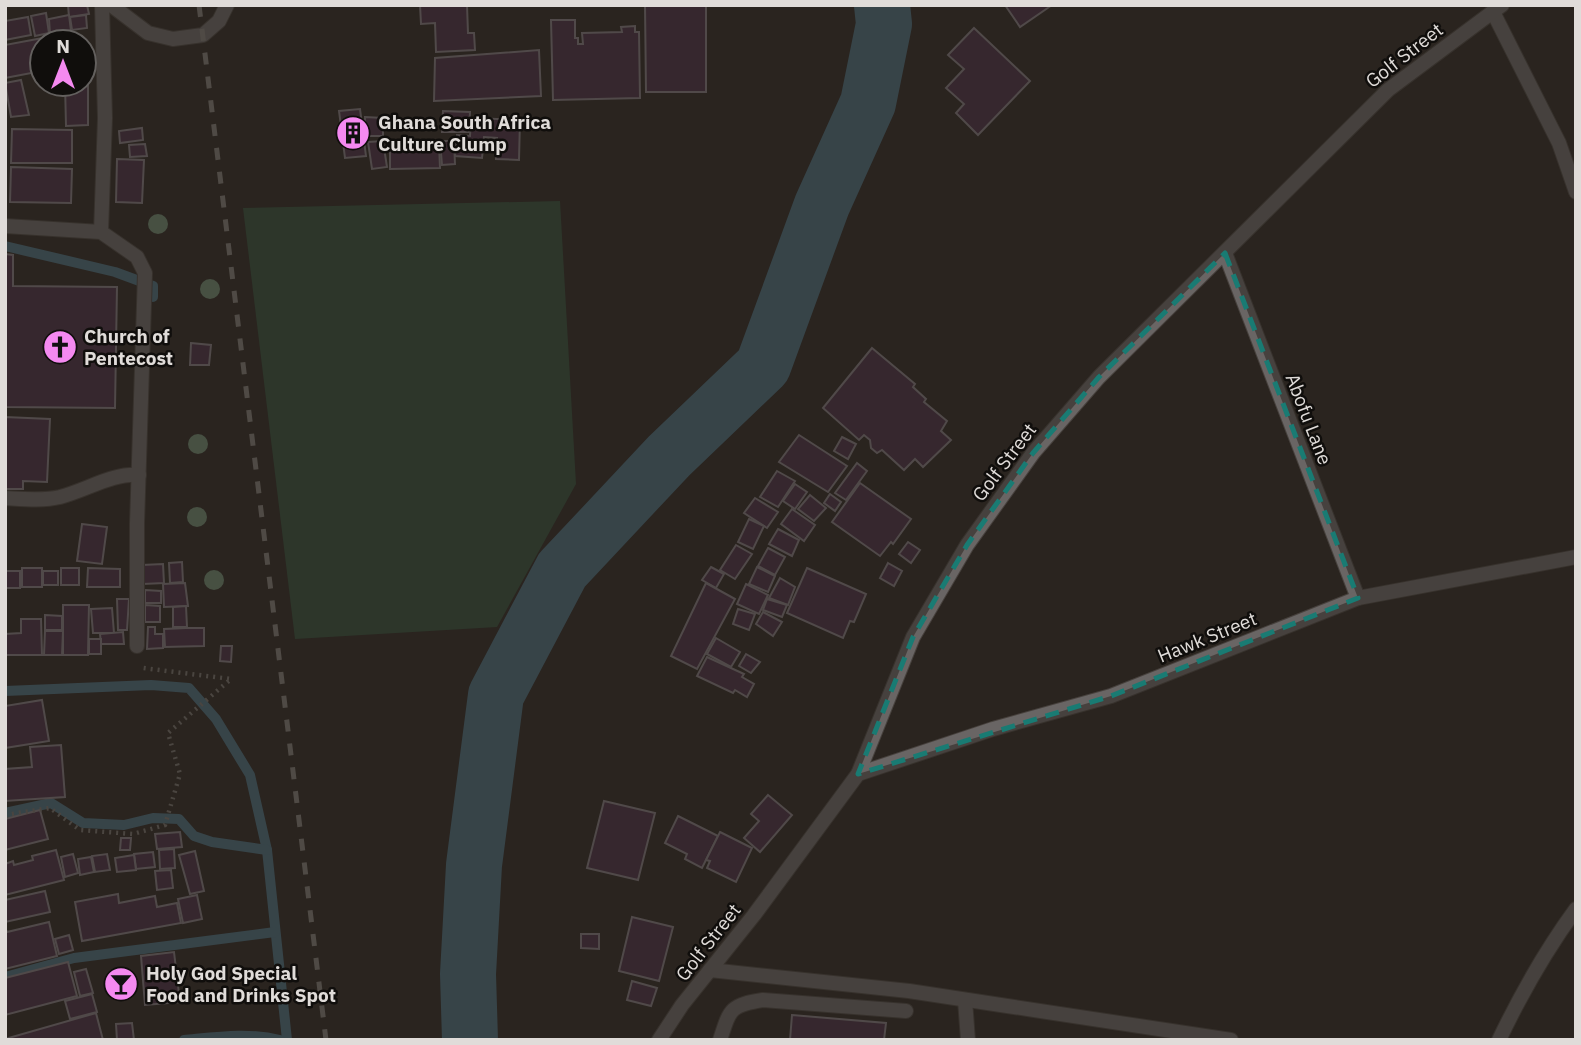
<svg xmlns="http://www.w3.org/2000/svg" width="1581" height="1045" font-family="'IBM Plex Sans',sans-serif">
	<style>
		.green { fill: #314c39 }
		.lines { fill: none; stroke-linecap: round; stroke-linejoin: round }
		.stream { stroke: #476a7b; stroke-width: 10 }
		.river { stroke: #476a7b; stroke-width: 56 }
		.building { fill: #452c40; stroke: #7e767c; stroke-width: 2 }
		.lane-casing { stroke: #47413d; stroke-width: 16 }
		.street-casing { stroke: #47413d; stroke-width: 16 }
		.path { stroke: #726d69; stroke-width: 4.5; stroke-dasharray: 2 5; stroke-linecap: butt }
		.lane { stroke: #696564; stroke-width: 14 }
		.street { stroke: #696564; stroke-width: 14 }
		.rail { stroke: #7d7874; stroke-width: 5; stroke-dasharray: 12 12; stroke-linecap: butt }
		.tree { fill: #6a856e }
		.marked { fill: none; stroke: #197b73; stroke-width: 5; stroke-dasharray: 14 9; stroke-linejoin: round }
		.labels { text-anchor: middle; stroke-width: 5; stroke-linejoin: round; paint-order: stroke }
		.street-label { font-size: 19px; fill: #e0dcd9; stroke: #100e0c }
		.poi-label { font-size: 19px; font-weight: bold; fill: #e0dcd9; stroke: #100e0c; text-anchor: start }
	</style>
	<rect width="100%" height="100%" fill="#2a241f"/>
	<path class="green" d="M560,201L576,484L497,627L295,639L243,208Z"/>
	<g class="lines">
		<g class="stream">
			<path d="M5,246L115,272L153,286V297"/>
			<path d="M5,691L151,685L189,688L216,719L250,775L267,850L287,1040"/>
			<path d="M5,813L51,803L83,823L124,825L153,818L179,819L194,836L212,842L267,850"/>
			<path d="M5,977L74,958L275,932"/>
			<path d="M184,1040C216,1037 249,1032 280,1040"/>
		</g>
		<path class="river" d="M470,1040L468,974L474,865L496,695L562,570L669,456L763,366L822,205L868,103L884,24L882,5"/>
	</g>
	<g class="building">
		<path d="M68,5H87L89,14L69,17Z"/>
		<path d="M420,5H467L468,33H474L475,50L436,52L435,23L421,24Z"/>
		<path d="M645,5H706V92H646Z"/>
		<path d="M1005,5H1052L1020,27Z"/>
		<path d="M46,13L49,33L35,36L31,16Z"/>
		<path d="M69,15L71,31L50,34L49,19Z"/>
		<path d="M86,15L87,28L72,30L70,17Z"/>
		<path d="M28,17L31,35L5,40V21Z"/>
		<path d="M551,20H575V38H578V44H583L582,33L622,32L621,27L635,26V32H639L640,98L553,100Z"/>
		<path d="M974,28L1030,81L978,135L956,113L964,104L946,88L964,69L948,55Z"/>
		<path d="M64,34L66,42H42V71L5,78V45Z"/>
		<path d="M539,50L541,96L434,101L435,58Z"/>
		<path d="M21,80L29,115L11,117L5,83Z"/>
		<path d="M84,83H88V125L66,126L65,84Z"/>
		<path d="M360,109L366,156L345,158L339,111Z"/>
		<path d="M443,111L470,112L469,132H442Z"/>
		<path d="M365,117L383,118V136H365Z"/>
		<path d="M471,118L520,120L519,160L496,159L497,138L484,137L482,158L455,156L457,135L470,136Z"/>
		<path d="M142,128L143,140L120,143L119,131Z"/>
		<path d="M12,129L72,130V163H11Z"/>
		<path d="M383,141L387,167L372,169L368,142Z"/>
		<path d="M440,141H454L455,164L442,165Z"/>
		<path d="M390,143H439L440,168L390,169Z"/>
		<path d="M145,144L147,156L130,157L129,145Z"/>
		<path d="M117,159L144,160L142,203L116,202Z"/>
		<path d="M11,167L72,169L71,203L10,202Z"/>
		<path d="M5,254L13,255V286L117,287L115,408L5,407Z"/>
		<path d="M191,343L211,345L209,365H190Z"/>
		<path d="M872,348L915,384L913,387L926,399L924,402L947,421L941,431L951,440L923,467L915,459L904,470L882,450L877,453L871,448L870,440L864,435L859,440L823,408Z"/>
		<path d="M5,417L50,419L47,482L23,481V489H5Z"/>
		<path d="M799,435L847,466L828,492L779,462Z"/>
		<path d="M842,437L856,444L848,459L834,451Z"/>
		<path d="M857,463L867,471L846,500L835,493Z"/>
		<path d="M777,471L795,481L778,507L760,497Z"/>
		<path d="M860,483L911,519L893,544L891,542L880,556L832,522Z"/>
		<path d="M795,484L807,492L795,509L783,501Z"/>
		<path d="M830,494L841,502L835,511L824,503Z"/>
		<path d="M810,495L826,508L814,521L798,509Z"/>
		<path d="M755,498L778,512L767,528L744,513Z"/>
		<path d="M792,509L815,525L804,541L781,524Z"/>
		<path d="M749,519L764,526L753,549L738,542Z"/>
		<path d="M82,524L107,527L102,564L77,561Z"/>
		<path d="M778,529L799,540L792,556L769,544Z"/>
		<path d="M908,542L920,550L911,563L899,554Z"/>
		<path d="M736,545L752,554L735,579L720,570Z"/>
		<path d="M768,548L785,557L775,575L758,566Z"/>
		<path d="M182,562L183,582L170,583L169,563Z"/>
		<path d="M888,563L902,571L894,586L880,578Z"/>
		<path d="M163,564L164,583L143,584L142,565Z"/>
		<path d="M711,567L724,574L716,588L702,580Z"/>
		<path d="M757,567L775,576L768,592L749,584Z"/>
		<rect x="22" y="568" width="20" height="19"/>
		<rect x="61" y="568" width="18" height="17"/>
		<path d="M88,568L120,569V587H87Z"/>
		<path d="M807,568L866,594L854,622L850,621L843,638L787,613Z"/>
		<rect x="5" y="571" width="15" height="17"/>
		<rect x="43" y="571" width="15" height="14"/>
		<path d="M780,578L795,587L788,605L769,598Z"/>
		<path d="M185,583L188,606L164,607L163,584Z"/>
		<path d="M706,583L735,599L697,669L671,656Z"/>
		<path d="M746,584L768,595L759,614L737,604Z"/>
		<path d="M145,590L161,591V603H145Z"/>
		<path d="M117,599H129L127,630H118Z"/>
		<path d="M767,599L787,605L782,617L763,610Z"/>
		<path d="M63,605H89L88,655H63Z"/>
		<path d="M145,605L160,606V622H145Z"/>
		<path d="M186,606L187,627H173V607Z"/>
		<path d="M112,608L114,633H93L91,609Z"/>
		<path d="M738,609L755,614L749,630L733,624Z"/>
		<path d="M763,612L782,622L773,636L756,624Z"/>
		<path d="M45,615L62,616V630H45Z"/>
		<path d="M21,619H41L42,655H5V634L21,633Z"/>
		<path d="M148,627H155V634H163V648L147,649Z"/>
		<path d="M186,628H204V646L165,647L164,629Z"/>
		<path d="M45,631H63L62,655H44Z"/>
		<path d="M123,632L124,644H101L100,634Z"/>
		<path d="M716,638L740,652L731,667L707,654Z"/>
		<rect x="89" y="639" width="12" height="15"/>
		<path d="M221,646H232L231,662L220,661Z"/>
		<path d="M746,654L760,662L751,673L739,666Z"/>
		<path d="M707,657L744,674L742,677L754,684L747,697L735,690L733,693L697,676Z"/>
		<path d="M42,700L49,741L5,748V706Z"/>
		<path d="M61,745L65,797L5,801V769L32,767L30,747Z"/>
		<path d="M768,795L792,815L760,852L744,838L759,821L751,814Z"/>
		<path d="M604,801L655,813L638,880L587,868Z"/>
		<path d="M40,810L48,839L5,850V819Z"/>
		<path d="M678,816L718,836L702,868L685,859L687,854L665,843Z"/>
		<path d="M180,832L182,847L157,849L155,834Z"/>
		<path d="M720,832L752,848L736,882L707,868L710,861L706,860Z"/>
		<path d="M121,838H131L130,850H120Z"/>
		<path d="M174,849L175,868L160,869L159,850Z"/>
		<path d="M56,850L64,880L5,895V864L13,861L14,865L33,860L32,856Z"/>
		<path d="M195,851L204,891L190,894L179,855Z"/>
		<path d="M153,852L155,867L136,869L134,854Z"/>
		<path d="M73,854L78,873L65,877L61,857Z"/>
		<path d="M107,854L110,870L95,872L92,856Z"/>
		<path d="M134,855L136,870L117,872L115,858Z"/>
		<path d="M91,857L94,872L80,875L78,859Z"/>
		<path d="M171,870L173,888L157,890L155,871Z"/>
		<path d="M45,891L50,912L5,922V900Z"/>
		<path d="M118,894L119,903L155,896L157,907L177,903L181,923L82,941L75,902Z"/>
		<path d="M197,895L202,919L183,923L178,899Z"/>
		<path d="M632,917L673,927L659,981L619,971Z"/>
		<path d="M49,922L57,956L5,969V928L7,932Z"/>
		<path d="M581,934H599V949L581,948Z"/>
		<path d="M69,935L73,950L59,954L55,939Z"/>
		<path d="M174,952L180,1002L145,1005L141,956Z"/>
		<path d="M68,962L77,996L5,1015V978Z"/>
		<path d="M86,969L93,993L80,996L74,972Z"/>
		<path d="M126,974L129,990L116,993L112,977Z"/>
		<path d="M632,981L657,988L651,1006L627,1000Z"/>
		<path d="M92,994L97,1012L70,1019L65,1001Z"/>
		<path d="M96,1013L103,1040H5V1039Z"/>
		<path d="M792,1015L886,1023L884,1040H790Z"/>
		<path d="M132,1023L134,1040H117L116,1024Z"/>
	</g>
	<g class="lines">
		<g class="lane-casing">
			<path id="lane" d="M720,1040C730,1009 730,1005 763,1000L906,1011"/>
		</g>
		<g class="street-casing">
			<g id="street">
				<path d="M111,5L148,33L173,39L203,35L219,21L227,5"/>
				<path d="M1493,12L1559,143L1576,192"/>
				<path d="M5,226L101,232L137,257L145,273L137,524V646"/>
				<path d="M101,232L105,118L102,5"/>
				<path d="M1225,253L1358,598"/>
				<path d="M5,498C23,499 43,501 60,497C87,490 112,473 139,475"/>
				<path d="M858,774L993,729L1111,696L1358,598L1576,557"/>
				<path d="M710,970L909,991L1231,1040"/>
				<path d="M965,1000L968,1040"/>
				<path d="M659,1040L682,1005L754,915L858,774L913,637L967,545L1033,453L1099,377L1388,90L1502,5"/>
				<path d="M1499,1040C1521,994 1546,950 1576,909"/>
			</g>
		</g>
		<path class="path" d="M5,815L50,808L80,830L133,834L165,825L180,774L168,733L231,679L143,668"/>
		<use href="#lane" class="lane"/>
		<use href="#street" class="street"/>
		<path class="rail" d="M199,5L326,1040"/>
	</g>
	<g class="tree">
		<circle cx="158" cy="224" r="10"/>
		<circle cx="210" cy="289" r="10"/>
		<circle cx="198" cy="444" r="10"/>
		<circle cx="197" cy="517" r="10"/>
		<circle cx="214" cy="580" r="10"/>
	</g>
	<path d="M0 0H1581V1045H0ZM1225,253L1358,598L1111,696L858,774L913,637L967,545L1033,453L1099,377Z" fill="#2a241f" fill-opacity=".55" fill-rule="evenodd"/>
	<path class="marked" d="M1225,253L1358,598L1111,696L858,774L913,637L967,545L1033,453L1099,377Z"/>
	<defs>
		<g id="building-disc" transform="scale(1.75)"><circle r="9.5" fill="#f489f0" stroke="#100e0c"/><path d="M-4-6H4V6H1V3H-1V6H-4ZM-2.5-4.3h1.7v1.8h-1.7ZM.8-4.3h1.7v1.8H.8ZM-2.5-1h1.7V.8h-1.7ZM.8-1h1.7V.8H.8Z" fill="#111"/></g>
		<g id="church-disc" transform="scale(1.75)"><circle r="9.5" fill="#f489f0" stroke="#100e0c"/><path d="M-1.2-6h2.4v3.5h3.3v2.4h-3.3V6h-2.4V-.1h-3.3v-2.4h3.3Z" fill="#111"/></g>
		<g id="bar-disc" transform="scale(1.75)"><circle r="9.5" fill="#f489f0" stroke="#100e0c"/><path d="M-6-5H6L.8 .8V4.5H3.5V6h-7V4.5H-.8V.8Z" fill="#111"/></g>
	</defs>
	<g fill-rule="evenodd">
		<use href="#building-disc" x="353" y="133"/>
		<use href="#church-disc" x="60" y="347"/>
		<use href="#bar-disc" x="121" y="984"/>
	</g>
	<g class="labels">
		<g class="street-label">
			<text transform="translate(1404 55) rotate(-38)" y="7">Golf Street</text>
			<text transform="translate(1309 419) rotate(69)" y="7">Abofu Lane</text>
			<text transform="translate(1004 462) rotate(-53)" y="7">Golf Street</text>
			<text transform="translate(1207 637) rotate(-22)" y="7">Hawk Street</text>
			<text transform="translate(708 942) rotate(-52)" y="7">Golf Street</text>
		</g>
		<g class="poi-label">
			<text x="378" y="129">Ghana South Africa<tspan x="378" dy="22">Culture Clump</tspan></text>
			<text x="84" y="343">Church of<tspan x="84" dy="22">Pentecost</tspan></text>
			<text x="146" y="980">Holy God Special<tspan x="146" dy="22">Food and Drinks Spot</tspan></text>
		</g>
	</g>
	<rect width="1581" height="1045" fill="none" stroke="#e0dcd9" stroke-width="14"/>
	<g transform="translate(63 63)"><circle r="33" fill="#100e0c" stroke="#63605e" stroke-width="2"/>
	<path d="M0-5L12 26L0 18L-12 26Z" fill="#f489f0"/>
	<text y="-10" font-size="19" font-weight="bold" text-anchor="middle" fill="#e0dcd9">N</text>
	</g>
</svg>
